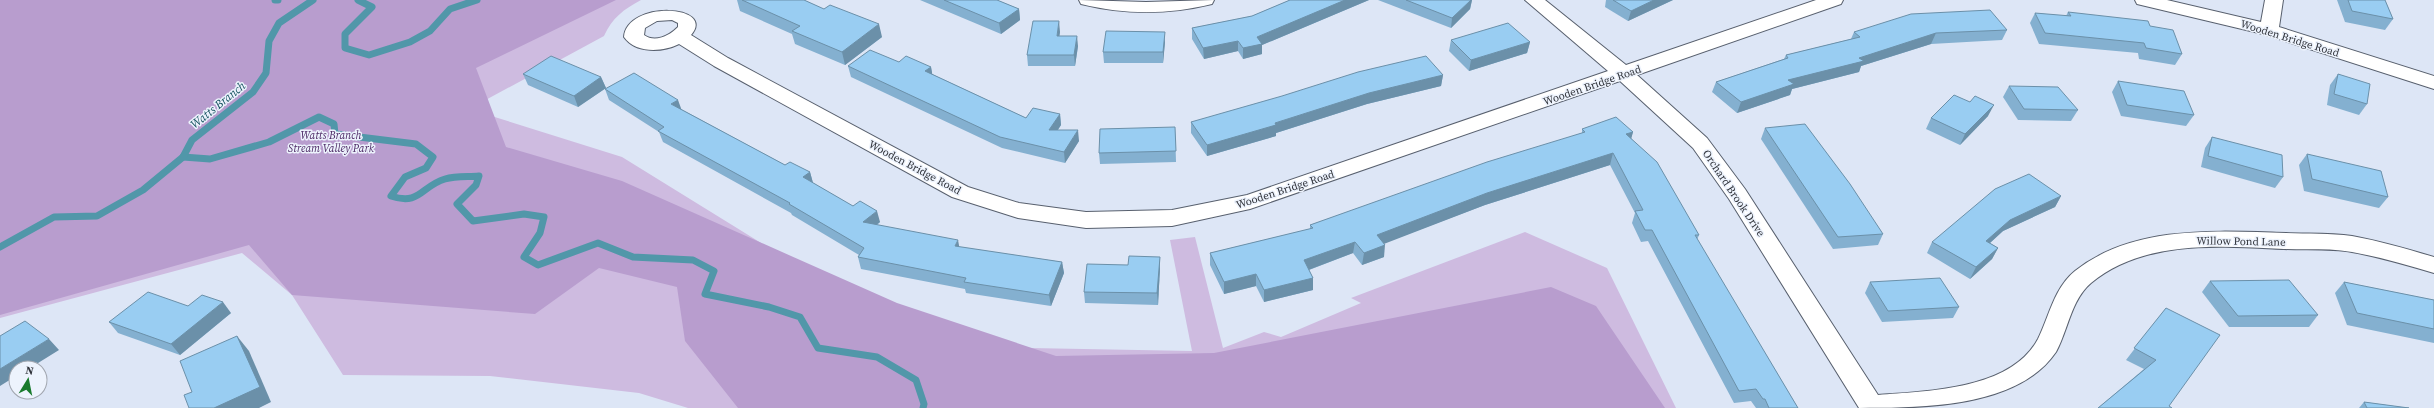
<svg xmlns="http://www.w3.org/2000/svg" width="2434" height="408" font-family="'Source Serif 4',serif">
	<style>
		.green { fill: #cebbe0 }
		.forest { fill: #b89dce }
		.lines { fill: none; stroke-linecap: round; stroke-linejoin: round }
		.stream { stroke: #5197a9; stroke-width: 7 }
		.minor-casing { stroke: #58606e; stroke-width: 2 }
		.minor { fill: #fff; fill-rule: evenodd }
		.wall { fill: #84b0d0 }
		.shaded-wall { fill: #6b90a9 }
		.building { fill: #99cdf2; stroke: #6b90a9 }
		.labels { text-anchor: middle; stroke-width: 3; stroke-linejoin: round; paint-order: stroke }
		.street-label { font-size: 11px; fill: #30333a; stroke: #edf3fd }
		.park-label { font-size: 11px; font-style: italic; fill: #4d2a66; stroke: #edf3fd }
		.water-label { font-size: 12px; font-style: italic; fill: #185361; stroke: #edf3fd }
	</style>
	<rect width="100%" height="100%" fill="#dde6f6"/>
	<path class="green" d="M297,0H641C624,9 612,18 604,36L469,109L622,157L928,346L1192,351L1170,240L1195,237L1223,348L1264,332L1281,337L1361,303L1351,298L1525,232L1607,268L1676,408H688L639,393L490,376L343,375L292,295L242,253L0,318V119Z"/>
	<path class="forest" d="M0,0H616L476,68L506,147L622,181L897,303L1056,356L1214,353L1551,287L1596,306L1665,408H738L685,341L677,287L599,268L535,314L292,295L249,245L0,315Z"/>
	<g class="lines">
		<g class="stream">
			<path d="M275,0H278"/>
			<path d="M358,0L372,7L345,34V48L369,55L410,42L430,31L450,9L477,0"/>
			<path d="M183,157L210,159L269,142L319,117L334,124L335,134L416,144L433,157L426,168L405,177L391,196C420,206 421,186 445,179C456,176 468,177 479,176L476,185L457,204L473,221L524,214L544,217L540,233L524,257L538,265L598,243L633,257L693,260L714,271L705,294L769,307L800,317L818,348L877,357L916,380L924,404L923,408"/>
			<path d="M0,247L54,217L97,216L143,190L183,157L192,140L253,92L266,73L269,41L279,23L313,0"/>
		</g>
		<g class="minor-casing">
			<g id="minor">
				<path d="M1079,0L1146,2L1214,0L1212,4C1167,15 1126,15 1081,4Z"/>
				<path d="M1525,0H1545L1626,65L1816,0H1843L1841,4L1637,75L1707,138L1745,189L1878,395C1928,391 2011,390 2038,339C2049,317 2054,288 2075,271C2133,225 2216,231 2286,233C2308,234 2330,233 2352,236C2380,241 2407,249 2434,257V273C2407,265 2380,257 2352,252C2330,248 2307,250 2284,249C2221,246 2144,239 2091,283C2071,300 2068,330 2056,352C2018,408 1923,408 1859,408L1729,199L1693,148L1620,81L1250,209L1172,226L1086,228L1018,218L952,197L714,66L679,44C663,52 636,54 624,37C627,0 717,5 691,35L728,58L968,187L1019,203L1086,212L1172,210L1247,195L1608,71ZM672,20L678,23V27C669,36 655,43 644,35L645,28L657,21Z"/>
				<path d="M2135,0H2167L2261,22L2265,0H2283L2279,27L2434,76V89L2263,34L2137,4Z"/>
			</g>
		</g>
		<use href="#minor" class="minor"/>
	</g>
	<g class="wall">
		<path d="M737,0H804L882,37L845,65L795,44L792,34L740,11Z"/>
		<path d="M920,0H997L1019,9L1020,20L1001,34Z"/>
		<path d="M1290,0H1369L1262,45V54L1243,59L1238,51L1204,59L1192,39V28L1252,16Z"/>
		<path d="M1378,0H1472L1470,9L1451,28Z"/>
		<path d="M1606,0H1673L1628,21L1605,7Z"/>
		<path d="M2337,0H2385L2393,19L2385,30L2345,22Z"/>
		<path d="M2068,12L2150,26L2182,54L2175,65L2139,59L2138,53L2039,44L2030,23L2035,13L2066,16Z"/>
		<path d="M2007,30L2002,40L1931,44L1861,66L1859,72L1792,89L1790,95L1737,113L1712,92L1716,82L1784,59L1786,55L1851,39L1854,32Z"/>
		<path d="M1060,32L1059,36L1078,46L1075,66H1028L1027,55Z"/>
		<path d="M1451,40L1530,42L1527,53L1469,71L1449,51Z"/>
		<path d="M1165,42L1163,63H1104L1103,52Z"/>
		<path d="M899,62L931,67L932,74L1026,118L1060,114L1061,125L1058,130L1079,141L1065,163L1002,148L851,77L848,66Z"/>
		<path d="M523,74L601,77L606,88L578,107L528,85Z"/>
		<path d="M2338,74L2367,104L2359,115L2327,105L2330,85Z"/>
		<path d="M1443,75L1441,86L1367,104L1276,133V136L1207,156L1191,133V122Z"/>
		<path d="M2118,81L2194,115L2186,126L2121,116L2112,92Z"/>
		<path d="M2009,86L2078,110L2071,121L2018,120L2003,97Z"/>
		<path d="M605,89L681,109L785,165L810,172L813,183L880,222L877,225L959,247L1062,262L1064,273L1051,306L966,293L965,289L861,269L858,257L859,255L792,215L791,213L663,142L659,132L609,100Z"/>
		<path d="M1970,102L1988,116L1960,145L1926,129L1931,118Z"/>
		<path d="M1175,127L1176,162L1100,164L1099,153Z"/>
		<path d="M1765,128L1883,234L1878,245L1833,249L1761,139Z"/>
		<path d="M1582,129L1633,132L1631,138L1699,235L1697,240L1798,408H1756L1751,401L1734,403L1648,241L1641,242L1632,223L1635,213L1610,165L1485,205L1384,243V257L1362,265L1353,253L1309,270L1313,278V290L1264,302L1256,286L1224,294L1210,265V253L1310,229V225L1582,133Z"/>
		<path d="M2212,137L2283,177L2275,188L2201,167L2205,148Z"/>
		<path d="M2307,154L2388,197L2379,208L2304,191L2299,165Z"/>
		<path d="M2061,196L2055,207L2003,231L1990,243L1998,248L1992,259L1970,279L1927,253L1932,242Z"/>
		<path d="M1160,257V268L1158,305L1085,303L1084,292L1128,265Z"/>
		<path d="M2210,281L2318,315L2309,327H2229L2202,292Z"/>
		<path d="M1870,282L1959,307L1953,318L1882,322L1865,293Z"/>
		<path d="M2344,282L2434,300V343L2347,325L2335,293Z"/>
		<path d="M188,306L231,313L180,355L118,333L109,322Z"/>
		<path d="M2166,308L2169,406L2098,408L2144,369L2126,360Z"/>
		<path d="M2364,402L2409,408H2359Z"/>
	</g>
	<g class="shaded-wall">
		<path d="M1345,0H1369L1262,45V54L1243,59V48L1257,37Z"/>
		<path d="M1471,0H1472L1470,9L1451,28L1452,18Z"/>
		<path d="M1654,0H1673L1628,21L1631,11Z"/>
		<path d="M1019,9L1020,20L1001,34L999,23Z"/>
		<path d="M1059,21L1060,32L1058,46L1057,36Z"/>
		<path d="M879,24L882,37L845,65L842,52Z"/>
		<path d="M1165,32V42L1163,63V52Z"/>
		<path d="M1936,33L1931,44L1861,66L1859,72L1792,89L1790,95L1737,113L1741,102L1788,80Z"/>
		<path d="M1077,36L1078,46L1075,66L1074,55Z"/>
		<path d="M1238,41V51L1204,59L1203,48Z"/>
		<path d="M1530,42L1527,53L1469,71L1471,60Z"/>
		<path d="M931,67L933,78L925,71Z"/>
		<path d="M1443,75L1441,86L1367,104L1276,133V136L1207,156V145L1369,93Z"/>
		<path d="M601,77L606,88L578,107L574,96Z"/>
		<path d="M678,100L682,111L671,104Z"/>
		<path d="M1994,105L1988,116L1960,145L1965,134Z"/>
		<path d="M1060,114L1061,125L1050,141L1049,130Z"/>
		<path d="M1078,130L1079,141L1065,163L1064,152Z"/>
		<path d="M1633,132L1630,143L1626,134Z"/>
		<path d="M1613,153L1610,165L1485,205L1376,247L1377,235L1487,193Z"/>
		<path d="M810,172L813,183L803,177Z"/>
		<path d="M2061,196L2055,207L2003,231L1980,252L1986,241L2010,220Z"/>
		<path d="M877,211L880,222L865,233L863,222Z"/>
		<path d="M958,240L960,251L955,246Z"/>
		<path d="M1355,242L1353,253L1303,272L1304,260Z"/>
		<path d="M1385,245L1384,257L1362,265L1364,253Z"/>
		<path d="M1998,248L1992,259L1970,279L1976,267Z"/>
		<path d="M1160,257V268L1158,305L1157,293Z"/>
		<path d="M1062,262L1064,273L1051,306L1049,295Z"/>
		<path d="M1256,274V286L1224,294V282Z"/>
		<path d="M1313,278V290L1264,302V290Z"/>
		<path d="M223,302L231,313L180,355L171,344Z"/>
		<path d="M237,336L249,351L271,402L259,408H214Z"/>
		<path d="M49,339L59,350L30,368H16V376L0,386V369Z"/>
	</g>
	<g class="building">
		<path d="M742,0H804L824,9L830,5L879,24L842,52L792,31L800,26Z"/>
		<path d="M944,0H997L1019,9L999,23Z"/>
		<path d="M1290,0H1345L1257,37L1262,44L1243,48L1238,41L1203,48L1192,28L1252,16Z"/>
		<path d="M1406,0H1471L1452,18Z"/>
		<path d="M1613,0H1654L1631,11Z"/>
		<path d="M2348,0H2385L2393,19L2352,11Z"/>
		<path d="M1990,10L2007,30L1936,33L1859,58L1864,61L1788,80L1794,84L1741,102L1716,82L1788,58L1786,55L1860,37L1854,32L1911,14Z"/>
		<path d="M2068,12L2148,21L2150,26L2173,30L2182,54L2146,48L2144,43L2045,33L2035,13L2071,16Z"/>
		<path d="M1033,21H1059L1057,36H1077L1074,55H1027Z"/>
		<path d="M1508,23L1530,42L1471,60L1451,40Z"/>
		<path d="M1106,31L1165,32L1163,52H1103Z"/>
		<path d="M870,50L899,62L906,56L931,67L925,71L1026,118L1033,108L1060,114L1049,130H1078L1064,152L1000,137L848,66Z"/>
		<path d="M551,56L601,77L574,96L523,74Z"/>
		<path d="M1426,56L1443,75L1369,93L1275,123L1276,125L1207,145L1191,122L1282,96L1358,72Z"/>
		<path d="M634,73L678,100L671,104L785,165L790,162L810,172L803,177L853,206L860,201L877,211L863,222L958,240L955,246L1062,262L1049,295L964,282L966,278L858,257L864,248L789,204L790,203L658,131L664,127L605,89Z"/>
		<path d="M2338,74L2370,84L2367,104L2334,94Z"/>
		<path d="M2118,81L2184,91L2194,115L2127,105Z"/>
		<path d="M2009,86L2058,87L2078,110L2024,109Z"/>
		<path d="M1954,95L1970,102L1975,96L1994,105L1965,134L1931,118Z"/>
		<path d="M1616,117L1633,132L1626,134L1657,162L1699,235H1695L1798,408H1769L1765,399H1763L1756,389L1739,391L1652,230H1645L1635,211L1643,210L1613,153L1487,193L1377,235L1385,245L1364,253L1355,242L1304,260L1313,278L1264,290L1256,274L1224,282L1210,253L1313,228L1310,225L1487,162L1585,132L1582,129Z"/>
		<path d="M1805,124L1850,184L1883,234L1838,237L1765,128Z"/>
		<path d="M1175,127L1176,151L1099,153L1100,129Z"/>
		<path d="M2212,137L2282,155L2283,177L2208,156Z"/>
		<path d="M2307,154L2381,171L2388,197L2312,179Z"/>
		<path d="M2029,174L2061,196L2010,220L1986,241L1998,248L1976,267L1932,242L1995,189Z"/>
		<path d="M1129,256L1160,257L1157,293L1084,292L1087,264L1128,265Z"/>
		<path d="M1940,278L1959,307L1888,311L1870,282Z"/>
		<path d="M2289,280L2318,315L2238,316L2210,281Z"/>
		<path d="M2344,282L2434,300V329L2357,313Z"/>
		<path d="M148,292L188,306L202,295L223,302L171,344L109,322Z"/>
		<path d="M2166,308L2220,335L2169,406L2172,408H2098L2156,360L2134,348Z"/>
		<path d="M25,321L49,339L0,369V336Z"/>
		<path d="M237,336L260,387L214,408H189L184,395L192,392L180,361Z"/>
		<path d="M2364,402L2409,408H2367Z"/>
	</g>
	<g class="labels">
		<g class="street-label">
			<text transform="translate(2290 38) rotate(17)" y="4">Wooden Bridge Road</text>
			<text transform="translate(1592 85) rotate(-19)" y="4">Wooden Bridge Road</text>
			<text transform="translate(915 167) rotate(28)" y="4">Wooden Bridge Road</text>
			<text transform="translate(1285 189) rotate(-18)" y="4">Wooden Bridge Road</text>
			<text transform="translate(1734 193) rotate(56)" y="4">Orchard Brook Drive</text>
			<text transform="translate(2241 241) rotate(1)" y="4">Willow Pond Lane</text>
		</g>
		<g class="park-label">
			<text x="331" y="139">Watts Branch<tspan x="331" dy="13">Stream Valley Park</tspan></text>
		</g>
		<g class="water-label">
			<text transform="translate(218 105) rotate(-39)" y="4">Watts Branch</text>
		</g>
	</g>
	<g transform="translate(28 380) rotate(10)"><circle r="19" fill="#edf3fd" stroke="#a1a6af"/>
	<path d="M0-3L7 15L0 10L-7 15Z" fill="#187a2c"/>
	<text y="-6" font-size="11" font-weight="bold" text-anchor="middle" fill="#30333a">N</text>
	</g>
</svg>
